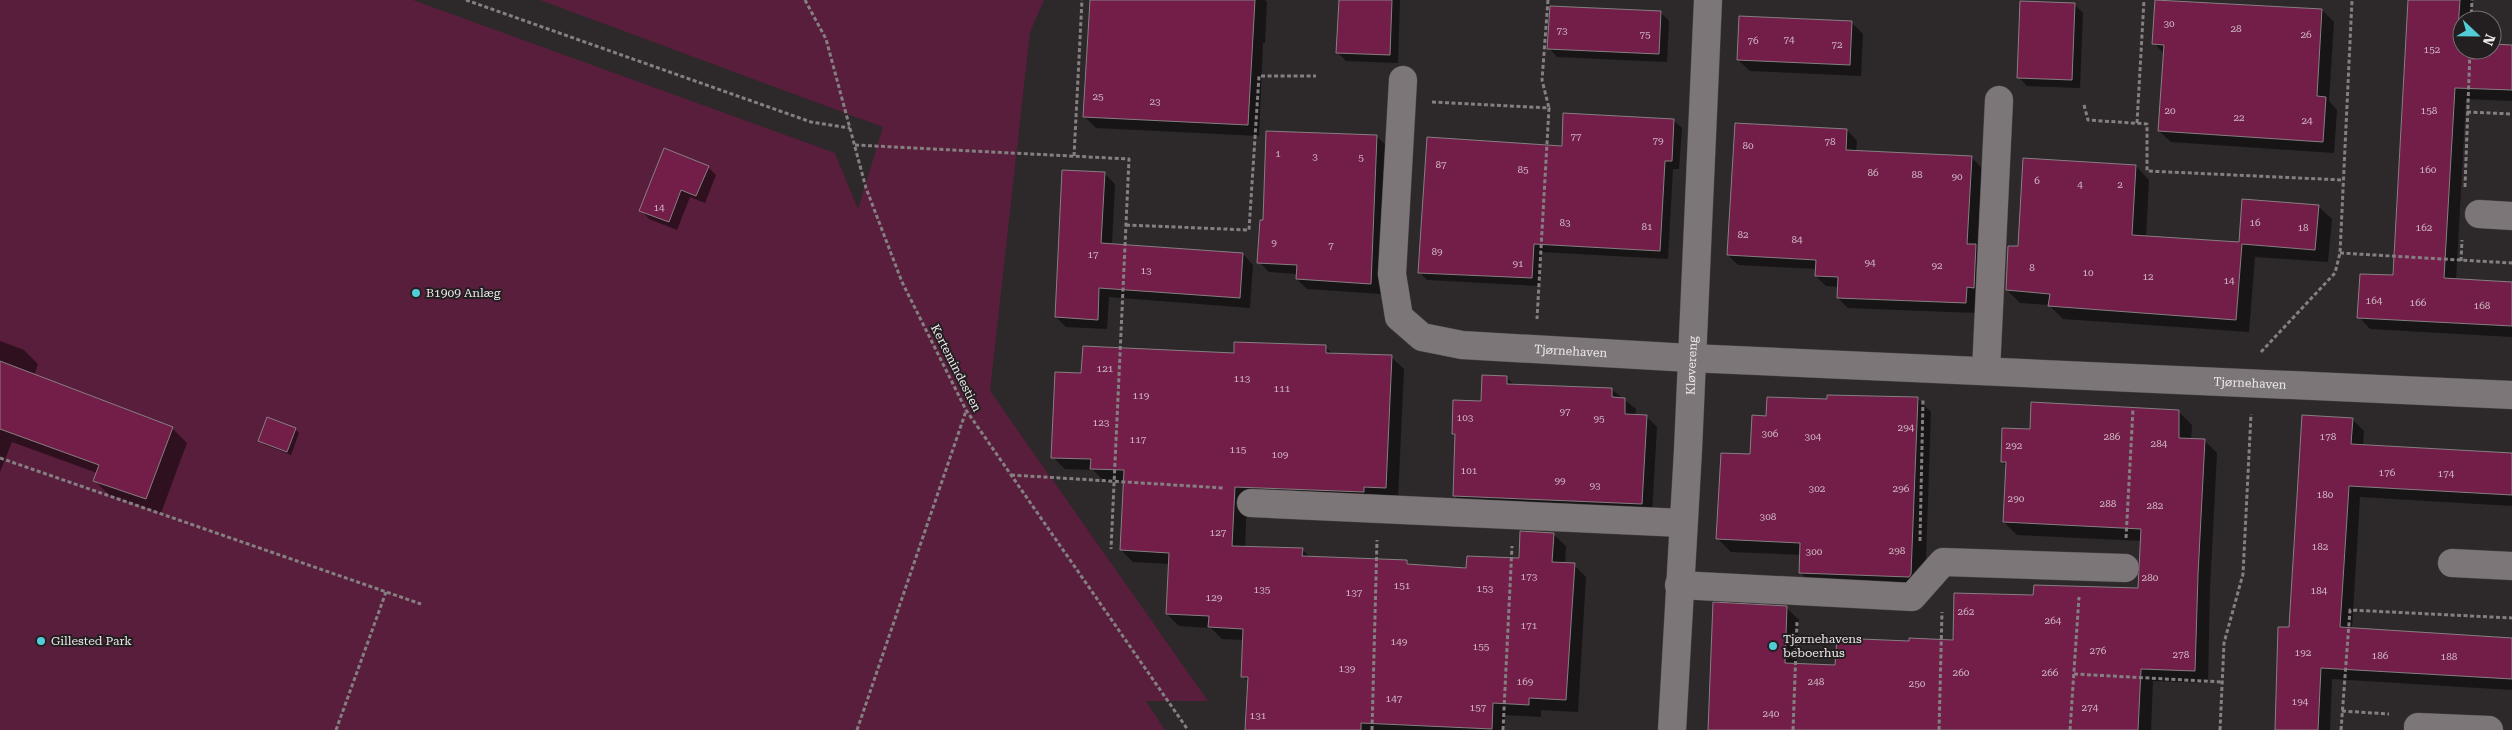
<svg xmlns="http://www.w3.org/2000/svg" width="2512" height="730" font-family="'Roboto Serif',serif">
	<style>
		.green { fill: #591e3b }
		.shadow { fill: #0007 }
		.building { fill: #721e49; stroke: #867f82 }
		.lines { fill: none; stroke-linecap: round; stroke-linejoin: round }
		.minor-casing { stroke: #494446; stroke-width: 29 }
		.path { stroke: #847f81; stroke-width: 3; stroke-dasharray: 4 2.5; stroke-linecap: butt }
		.minor { stroke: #7d7678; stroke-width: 28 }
		.poi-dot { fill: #52ccd6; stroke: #231e20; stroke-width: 2 }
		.labels { text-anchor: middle; stroke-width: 4; stroke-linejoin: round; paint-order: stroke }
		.number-label { font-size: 10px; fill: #ceb6c2 }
		.poi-label { font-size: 12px; fill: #ede9eb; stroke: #231e20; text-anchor: start }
		.street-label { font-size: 12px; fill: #ede9eb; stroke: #231e20 }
	</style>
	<rect width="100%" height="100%" fill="#2d282a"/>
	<path class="green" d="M0,0H413L835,153L858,209L883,127L540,0H1044L1030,32L990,391L1208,701H1146L1165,730H0Z"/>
	<g class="shadow">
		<path d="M1091,0H1265L1267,2L1265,43H1263L1259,136L1096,128L1084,116Z"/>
		<path d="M1340,0H1400L1398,63L1346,61L1337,52Z"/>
		<path d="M2156,0L2322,10L2334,22L2329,101L2337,110L2334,153L2171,142L2159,131L2165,55L2154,43Z"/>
		<path d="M2409,0H2472L2470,20H2462V50H2492V46H2512V101L2466,99L2456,280L2512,283V337L2370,329L2359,317L2394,277Z"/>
		<path d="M2075,5L2083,13L2080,88L2027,86L2019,77Z"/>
		<path d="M1661,13L1669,21L1667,62L1557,57L1549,48Z"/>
		<path d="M1851,22L1863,34L1861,76L1750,71L1738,60Z"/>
		<path d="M1673,120L1682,128L1679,169H1673L1668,259L1541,252L1540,286L1427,280L1419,272Z"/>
		<path d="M1847,130L1857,141L1856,152L1972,158L1982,168L1978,247L1986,256L1976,313L1848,308L1838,298V287L1826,286L1816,276L1817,269L1738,265L1728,255Z"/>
		<path d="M1376,136L1387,146L1381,294L1307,289L1297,279V274L1269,272L1259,262L1264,221Z"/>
		<path d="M2136,166L2149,180L2146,237L2240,243L2318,206L2332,219L2328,262L2255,257L2249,332L2063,319L2049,305L2020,303L2007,290L2019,248Z"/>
		<path d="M708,167L716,175L705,203L690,197L677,230L649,219L641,210Z"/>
		<path d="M1104,173L1115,184L1112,245L1243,254L1253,265L1250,308L1109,297L1107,329L1066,327L1056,317Z"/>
		<path d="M0,341L24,350L38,364L34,376L172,428L187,443L161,513L109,495L94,480L97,473L12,442L0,472Z"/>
		<path d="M1325,347L1333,354L1391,357L1404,369L1398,499L1247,498L1245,547L1302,550L1310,557L1407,562L1411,566L1468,569L1520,560L1553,534L1566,546L1565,564L1574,565L1586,577L1578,712L1541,710V717L1505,715V730H1247L1249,682L1243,676L1244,640L1222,639L1211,628L1179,626L1167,614L1170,564L1133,562L1121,550L1124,482L1104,481L1093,470L1065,469L1053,457L1083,374L1235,355Z"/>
		<path d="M1507,378L1515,386L1611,389L1636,409L1635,416H1646L1657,427L1652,514L1465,506L1454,495L1456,437L1453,434Z"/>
		<path d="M1918,399L1931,412L1925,588L1814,586L1800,572L1801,555L1731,552L1717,538L1767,417L1828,401Z"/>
		<path d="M2179,412L2192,425L2191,440H2204L2217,453L2210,589L2208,683L2153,681L2151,730H1710L1786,607L1799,620L1797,665L1837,666L1910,642H1954L2035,597L2139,589L2142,541L2017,535L2004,522L2007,466L2002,462L2031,431Z"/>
		<path d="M2352,419L2364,431L2363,446L2512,455V506L2360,497L2352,629L2512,639V690L2332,679L2330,730H2276L2290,628Z"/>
		<path d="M295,429L299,433L291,455L263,444L259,440Z"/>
	</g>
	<g class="building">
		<path d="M1090,0H1255L1248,125L1083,117Z"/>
		<path d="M1339,0H1392L1390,55L1336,53Z"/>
		<path d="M2155,0L2322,9L2317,96L2326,97L2323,142L2158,131L2164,45L2152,44Z"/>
		<path d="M2408,0H2460L2457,43H2462V50H2492V44L2512,45V90L2455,88L2444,278L2512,282V326L2357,318L2360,274L2393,275Z"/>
		<path d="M2020,1L2075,3L2072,80L2017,78Z"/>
		<path d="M1550,6L1661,11L1659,54L1547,49Z"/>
		<path d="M1739,16L1852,21L1850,65L1737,60Z"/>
		<path d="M1563,113L1674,119L1672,161H1665L1660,251L1534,244L1532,278L1418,273L1427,137L1562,146Z"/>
		<path d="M1735,123L1847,129L1846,150L1972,156L1967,244H1976L1974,288L1967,287L1966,303L1837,298L1838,277L1815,276L1816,260L1727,255Z"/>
		<path d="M1266,131L1377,135L1371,284L1296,279L1297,265L1257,263L1260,220H1263Z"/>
		<path d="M664,148L709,166L696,196L681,190L669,222L639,211Z"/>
		<path d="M2023,158L2136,165L2132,235L2239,242L2242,199L2319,205L2315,250L2242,244L2236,320L2048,306L2050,294L2006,290L2008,246H2018Z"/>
		<path d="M1062,170L1105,172L1101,243L1243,253L1240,298L1099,288L1098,320L1055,317Z"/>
		<path d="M1234,342L1326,345V353L1392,355L1386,488L1364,487V492L1235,487L1232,546L1303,548L1302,556L1407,560V564L1466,568L1467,556L1519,558L1520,531L1554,533L1552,562L1575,563L1566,700L1529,698V705L1493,703L1492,729L1361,723V730H1245L1248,677H1241L1243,629L1208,627L1209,616L1166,614L1169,553L1120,550L1124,470L1090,469L1091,459L1051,458L1055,372L1081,373L1083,346L1234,353Z"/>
		<path d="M0,361L173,427L146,499L93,481L99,465L0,429Z"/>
		<path d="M1482,375L1507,376V384L1612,388V397L1625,398V414L1647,415L1642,504L1453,496L1455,434H1452L1453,400L1481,401Z"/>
		<path d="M1827,395L1918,397L1911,574L1909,577L1799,573L1800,543L1716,539L1721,453L1750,454L1752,415L1766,416L1767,397L1827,399Z"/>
		<path d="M2031,402L2179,410V438L2205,439L2198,575L2195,671L2141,669L2138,730H1708L1713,602L1787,606L1785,663L1835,665L1837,638L1909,641V638L1953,640L1954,593L2033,595L2034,585L2138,588L2141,529L2003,522L2006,462H2001L2002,428L2030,429Z"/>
		<path d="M2302,415L2353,418L2351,444L2512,453V495L2349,486L2340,627L2512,638V679L2321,668L2318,730H2275L2278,627H2289Z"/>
		<path d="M267,417L296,428L287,452L258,441Z"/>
	</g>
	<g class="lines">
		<g class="minor-casing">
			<g id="minor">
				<path id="s1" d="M1403,80L1392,274L1399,317L1422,337L1462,345L1690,358L2512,395"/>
				<path d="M2479,214L2512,216"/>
				<path d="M1986,371L1999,100"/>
				<path d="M1251,503L1682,523"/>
				<path d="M2452,563L2512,566"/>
				<path d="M1679,585L1912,597L1943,562L2125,568"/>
				<path id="s2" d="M1672,730L1688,450L1708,0"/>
				<path d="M2418,730V727L2489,730"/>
			</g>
		</g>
		<g class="path">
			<path d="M466,0L811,122L850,128"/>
			<path d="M805,0L826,39L866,188L902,282L966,410L1188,730"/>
			<path d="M1548,0L1542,80L1549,108"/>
			<path d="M2471,20L2472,0"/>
			<path d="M1432,102L1549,108L1537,319"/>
			<path d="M2084,105L2088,120L2147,124V171L2343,180"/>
			<path d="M2467,112L2512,114"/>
			<path d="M2137,123L2144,0"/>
			<path d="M855,145L1129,159L1111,549"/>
			<path d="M1074,156L1082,0"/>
			<path d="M2465,187L2470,50"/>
			<path d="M1126,225L1249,230L1259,76H1316"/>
			<path d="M2340,253L2512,263"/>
			<path d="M2461,261L2462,240"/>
			<path d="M2261,352L2335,273L2340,253L2352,0"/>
			<path d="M0,458L421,604"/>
			<path d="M1011,475L1224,488"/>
			<path d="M2126,538L2133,409"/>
			<path d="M1920,541L1923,399"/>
			<path d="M2074,674L2222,682"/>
			<path d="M2342,711L2389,714"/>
			<path d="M336,730L386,592"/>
			<path d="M857,730L966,411"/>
			<path d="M1372,730L1377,540"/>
			<path d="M1503,730L1512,546"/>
			<path d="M1793,730L1797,622"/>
			<path d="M1939,730L1942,612"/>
			<path d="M2070,730L2079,597"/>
			<path d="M2220,730L2224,643L2243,574L2251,414"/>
			<path d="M2341,730L2350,610L2512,618"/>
		</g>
		<use href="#minor" class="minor"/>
	</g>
	<g class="poi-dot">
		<circle cx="416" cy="293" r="5"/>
		<circle cx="41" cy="641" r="5"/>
		<circle cx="1773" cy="646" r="5"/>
	</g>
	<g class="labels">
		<g class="number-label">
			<text x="2169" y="27">30</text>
			<text x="2236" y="32">28</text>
			<text x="1562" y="34">73</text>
			<text x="1645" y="38">75</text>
			<text x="2306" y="38">26</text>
			<text x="1789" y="43">74</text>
			<text x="1753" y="44">76</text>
			<text x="1837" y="48">72</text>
			<text x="2432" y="53">152</text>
			<text x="1098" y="100">25</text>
			<text x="1155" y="105">23</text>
			<text x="2170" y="114">20</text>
			<text x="2429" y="114">158</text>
			<text x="2239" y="121">22</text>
			<text x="2307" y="124">24</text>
			<text x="1576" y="140">77</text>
			<text x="1658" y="144">79</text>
			<text x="1830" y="145">78</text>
			<text x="1748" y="149">80</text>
			<text x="1278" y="157">1</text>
			<text x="1315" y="160">3</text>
			<text x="1361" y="161">5</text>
			<text x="1441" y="168">87</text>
			<text x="1523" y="173">85</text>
			<text x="2428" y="173">160</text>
			<text x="1873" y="176">86</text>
			<text x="1917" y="178">88</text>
			<text x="1957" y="180">90</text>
			<text x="2037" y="184">6</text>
			<text x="2080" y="188">4</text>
			<text x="2120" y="188">2</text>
			<text x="659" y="211">14</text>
			<text x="1565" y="226">83</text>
			<text x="2255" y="226">16</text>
			<text x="1647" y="230">81</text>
			<text x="2303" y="231">18</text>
			<text x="2424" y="231">162</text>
			<text x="1743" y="238">82</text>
			<text x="1797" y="243">84</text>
			<text x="1274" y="246">9</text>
			<text x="1331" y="249">7</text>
			<text x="1437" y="255">89</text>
			<text x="1093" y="258">17</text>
			<text x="1870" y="266">94</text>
			<text x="1518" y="267">91</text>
			<text x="1937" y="269">92</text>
			<text x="2032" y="271">8</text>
			<text x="1146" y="274">13</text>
			<text x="2088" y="276">10</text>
			<text x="2148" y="280">12</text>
			<text x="2229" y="284">14</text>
			<text x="2374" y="304">164</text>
			<text x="2418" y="306">166</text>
			<text x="2482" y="309">168</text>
			<text x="1105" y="372">121</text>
			<text x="1242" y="382">113</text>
			<text x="1282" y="392">111</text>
			<text x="1141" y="399">119</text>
			<text x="1565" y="415">97</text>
			<text x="1465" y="421">103</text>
			<text x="1599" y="422">95</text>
			<text x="1101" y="426">123</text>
			<text x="1906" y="431">294</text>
			<text x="1770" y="437">306</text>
			<text x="1813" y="440">304</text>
			<text x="2112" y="440">286</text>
			<text x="2328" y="440">178</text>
			<text x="1138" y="443">117</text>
			<text x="2159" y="447">284</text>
			<text x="2014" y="449">292</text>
			<text x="1238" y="453">115</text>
			<text x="1280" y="458">109</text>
			<text x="1469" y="474">101</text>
			<text x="2387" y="476">176</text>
			<text x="2446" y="477">174</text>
			<text x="1560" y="484">99</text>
			<text x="1595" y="489">93</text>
			<text x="1817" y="492">302</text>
			<text x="1901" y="492">296</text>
			<text x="2325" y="498">180</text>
			<text x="2016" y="502">290</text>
			<text x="2108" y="507">288</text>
			<text x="2155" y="509">282</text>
			<text x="1768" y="520">308</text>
			<text x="1218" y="536">127</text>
			<text x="2320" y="550">182</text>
			<text x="1897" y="554">298</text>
			<text x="1814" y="555">300</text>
			<text x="1529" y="580">173</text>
			<text x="2150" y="581">280</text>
			<text x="1402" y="589">151</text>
			<text x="1485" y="592">153</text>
			<text x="1262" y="593">135</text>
			<text x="2319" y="594">184</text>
			<text x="1354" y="596">137</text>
			<text x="1214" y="601">129</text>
			<text x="1966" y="615">262</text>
			<text x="2053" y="624">264</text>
			<text x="1529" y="629">171</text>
			<text x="1399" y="645">149</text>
			<text x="1481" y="650">155</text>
			<text x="2098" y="654">276</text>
			<text x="2303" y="656">192</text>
			<text x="2181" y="658">278</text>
			<text x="2380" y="659">186</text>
			<text x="2449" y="660">188</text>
			<text x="1347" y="672">139</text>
			<text x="1961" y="676">260</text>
			<text x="2050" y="676">266</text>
			<text x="1525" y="685">169</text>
			<text x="1816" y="685">248</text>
			<text x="1917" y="687">250</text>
			<text x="1394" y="702">147</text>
			<text x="2300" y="705">194</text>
			<text x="1478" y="711">157</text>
			<text x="2090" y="711">274</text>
			<text x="1771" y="717">240</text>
			<text x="1258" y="719">131</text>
		</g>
		<g class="poi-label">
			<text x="426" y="297">B1909 Anlæg</text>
			<text x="1783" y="643">Tjørnehavens<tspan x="1783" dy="14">beboerhus</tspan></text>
			<text x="51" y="645">Gillested Park</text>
		</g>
		<g class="street-label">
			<text dy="4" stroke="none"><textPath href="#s1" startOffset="418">Tjørnehaven</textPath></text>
			<text dy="4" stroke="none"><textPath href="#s2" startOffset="365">Kløvereng</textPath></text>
			<text transform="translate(956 368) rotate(63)" y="4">Kertemindestien</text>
			<text dy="4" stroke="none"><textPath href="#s1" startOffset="1098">Tjørnehaven</textPath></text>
		</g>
	</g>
	<g transform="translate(2477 35) rotate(112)"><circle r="24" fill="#231e20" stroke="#746f71"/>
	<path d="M0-4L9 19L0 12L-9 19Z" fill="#52ccd6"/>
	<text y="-8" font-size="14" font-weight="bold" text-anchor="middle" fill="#ede9eb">N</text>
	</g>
</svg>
